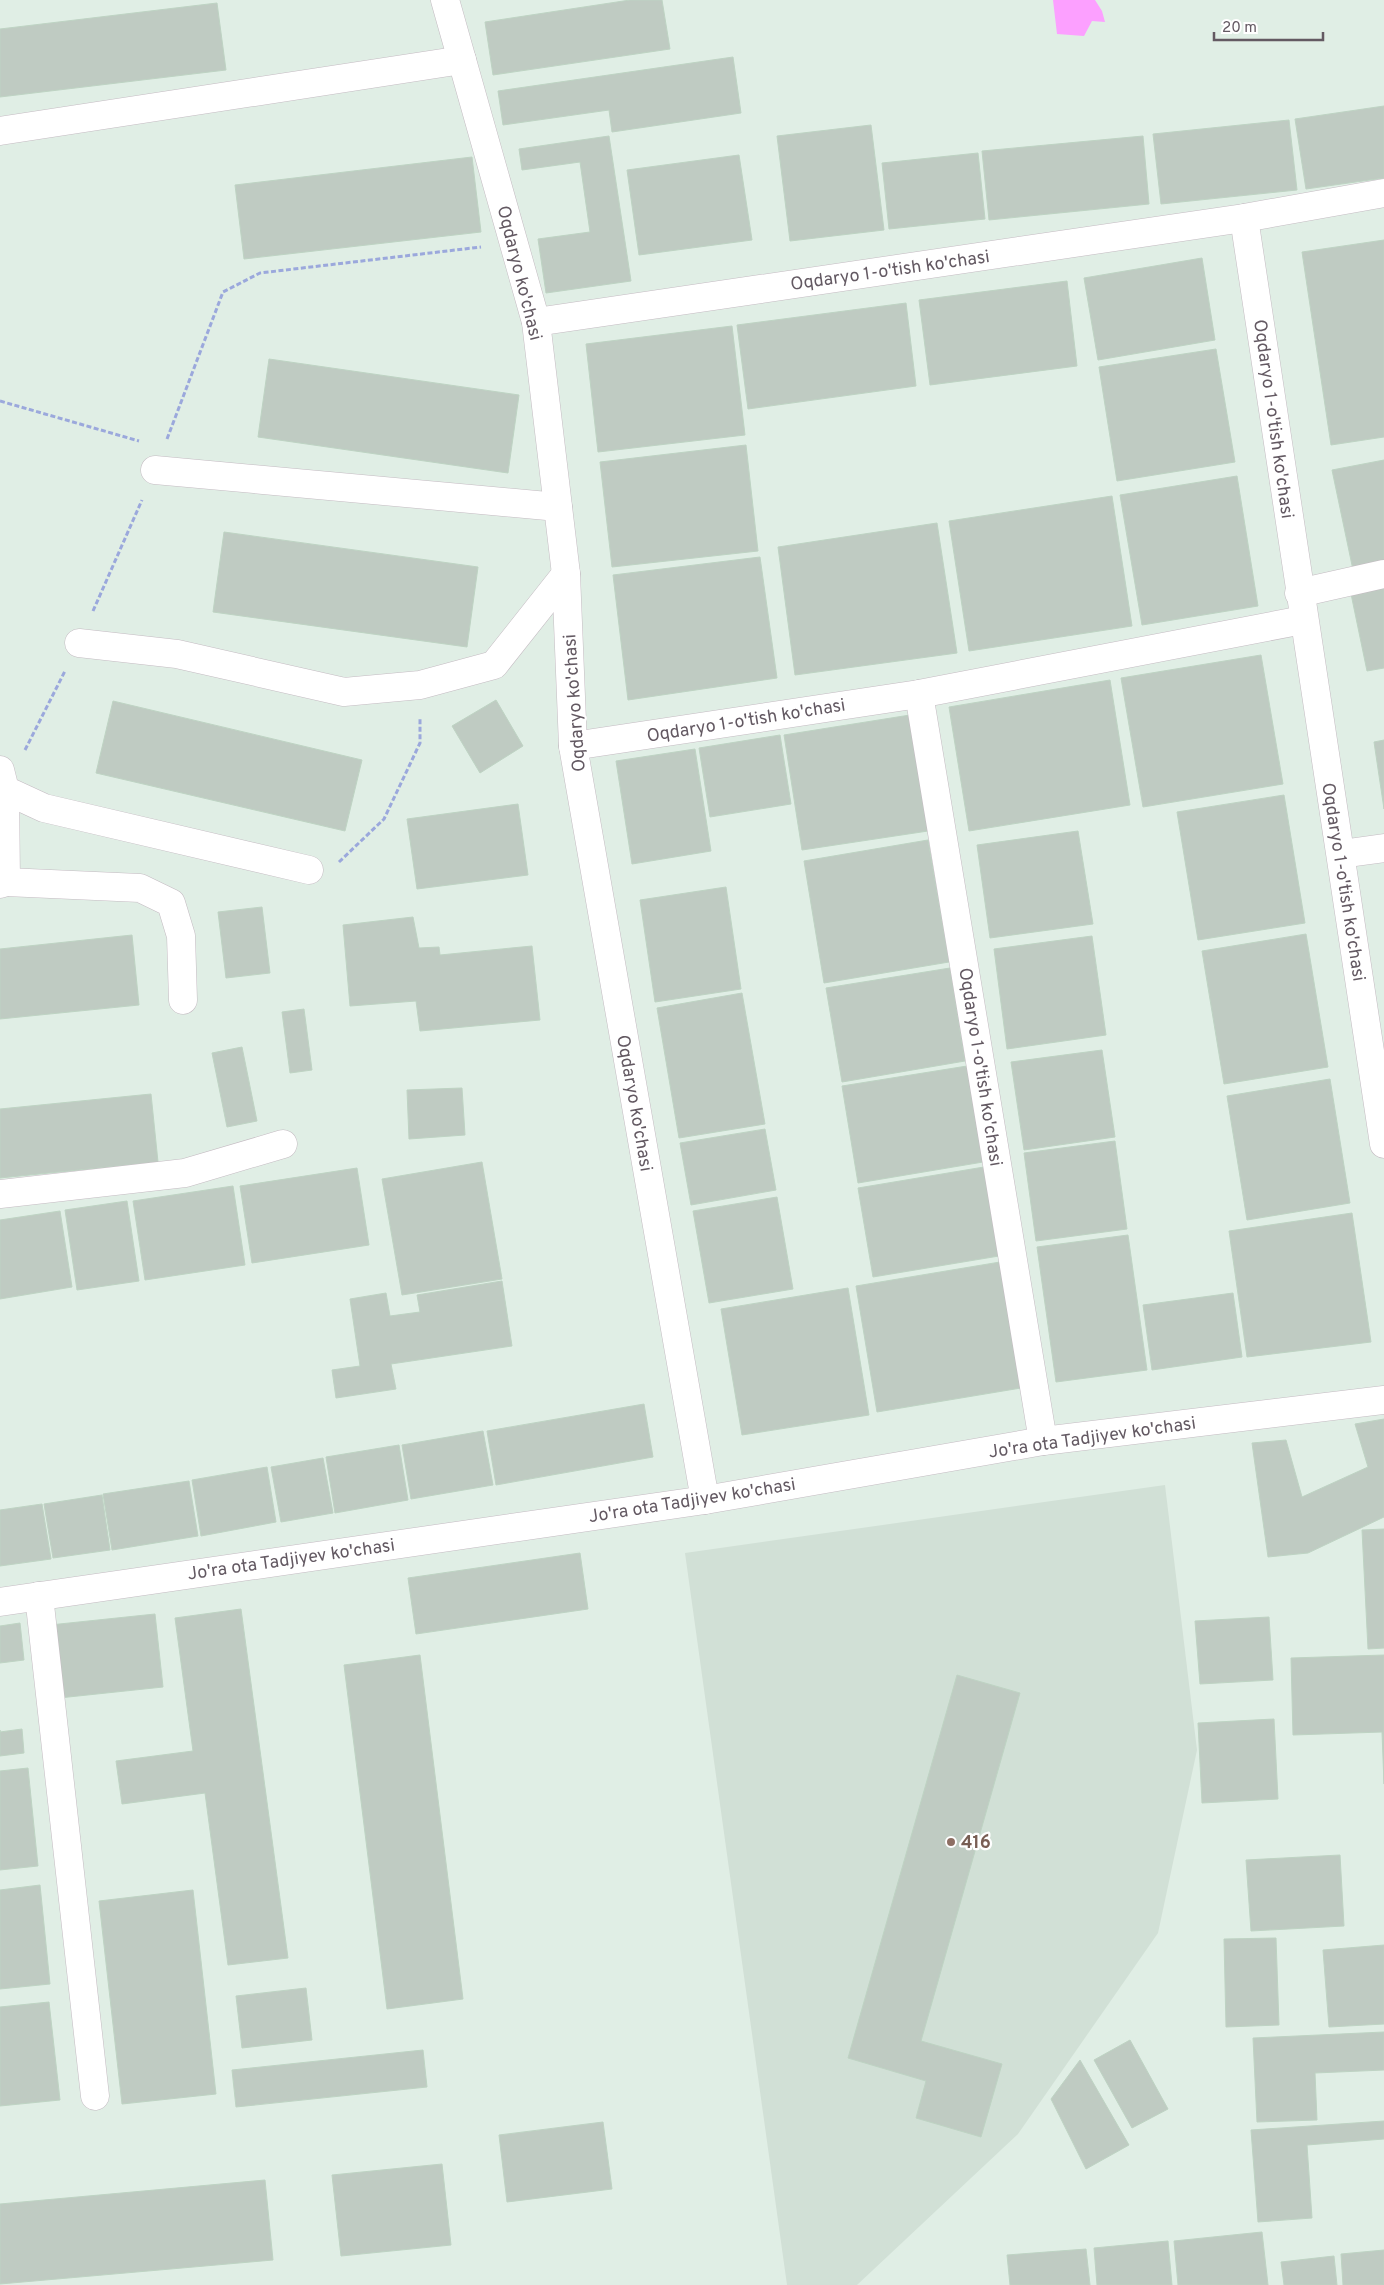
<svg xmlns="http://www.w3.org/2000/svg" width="1384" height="2285" font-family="Overpass,sans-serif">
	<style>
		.education { fill: #d1e0d6 }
		.water { fill: #fca0ff }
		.building { fill: #bfcbc2; stroke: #bed3c3 }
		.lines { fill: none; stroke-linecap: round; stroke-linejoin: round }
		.minor-casing { stroke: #c4bbc2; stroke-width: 29 }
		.path { stroke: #9ba8dc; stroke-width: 3; stroke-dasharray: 5 2.5; stroke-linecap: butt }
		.minor { stroke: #fff; stroke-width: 28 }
		.education-dot { fill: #8d6e63; stroke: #fff; stroke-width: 2 }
		.labels { text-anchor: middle; stroke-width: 4.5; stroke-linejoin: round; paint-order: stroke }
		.street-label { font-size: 18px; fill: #635962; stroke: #fff }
		.education-label { font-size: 18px; font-weight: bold; fill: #785e54; stroke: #fff; text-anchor: start }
	</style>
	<rect width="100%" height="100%" fill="#e0eee5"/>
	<path class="education" d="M1165,1485L1197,1750L1158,1933L1018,2134L857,2285H787L685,1553Z"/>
	<path class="water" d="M1053,0H1095L1102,11L1105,22L1092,21L1084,36L1057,34Z"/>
	<g class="building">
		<path d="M630,0H662L670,49L493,75L485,22Z"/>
		<path d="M217,3L226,70L0,97V29Z"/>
		<path d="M733,57L741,113L612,132L609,110L503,125L498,91Z"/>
		<path d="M1384,106V178L1306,189L1295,119Z"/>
		<path d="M1289,120L1297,190L1161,204L1153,134Z"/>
		<path d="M871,125L884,230L790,241L777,136Z"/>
		<path d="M609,136L631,281L546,293L538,239L590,232L580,162L522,170L519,149Z"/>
		<path d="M1143,136L1149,204L989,220L982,151Z"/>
		<path d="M978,153L985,219L889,229L882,163Z"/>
		<path d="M739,155L752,240L639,255L627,170Z"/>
		<path d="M472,157L481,232L244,259L235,185Z"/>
		<path d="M1384,240V437L1331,445L1302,252Z"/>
		<path d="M1202,258L1215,340L1098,360L1084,278Z"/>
		<path d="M1067,281L1077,366L930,385L919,300Z"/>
		<path d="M906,303L916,386L748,409L737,325Z"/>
		<path d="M732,326L745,435L598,452L586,344Z"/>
		<path d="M1216,349L1235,462L1117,481L1099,367Z"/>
		<path d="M269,359L519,395L508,473L258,437Z"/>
		<path d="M746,445L758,551L612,567L600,462Z"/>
		<path d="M1384,460V564L1353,570L1332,470Z"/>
		<path d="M1237,476L1258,606L1142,625L1120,495Z"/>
		<path d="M1112,496L1132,626L969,651L949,521Z"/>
		<path d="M937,523L957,653L795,675L778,547Z"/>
		<path d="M224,532L478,567L467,647L213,612Z"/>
		<path d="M760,557L777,678L628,700L613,575Z"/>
		<path d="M1384,582V668L1367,671L1350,589Z"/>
		<path d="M1261,655L1283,784L1143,807L1121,678Z"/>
		<path d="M1110,680L1130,805L969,831L949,707Z"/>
		<path d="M496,700L523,746L480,773L452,726Z"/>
		<path d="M113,701L362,760L345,831L96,773Z"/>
		<path d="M910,715L928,831L802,850L784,735Z"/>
		<path d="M780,735L791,804L710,817L699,748Z"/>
		<path d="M1384,740V809L1374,742Z"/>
		<path d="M695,749L711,851L632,864L616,761Z"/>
		<path d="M1284,795L1305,923L1198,940L1177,812Z"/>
		<path d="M518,804L528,875L417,889L407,819Z"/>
		<path d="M1078,831L1093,924L990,938L977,845Z"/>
		<path d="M928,840L949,962L824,983L804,861Z"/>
		<path d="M726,887L741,989L655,1002L640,900Z"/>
		<path d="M262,907L270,973L226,978L218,912Z"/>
		<path d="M413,917L419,948L439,947L440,955L532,946L540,1020L420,1031L416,1001L350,1006L343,925Z"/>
		<path d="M1306,934L1328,1067L1224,1084L1202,951Z"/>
		<path d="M132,935L139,1005L0,1019V949Z"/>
		<path d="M1092,936L1106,1035L1007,1049L994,949Z"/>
		<path d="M950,968L965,1061L842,1082L826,988Z"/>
		<path d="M742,993L765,1124L679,1138L657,1008Z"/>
		<path d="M304,1009L312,1070L290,1073L282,1012Z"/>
		<path d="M242,1047L257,1121L227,1127L212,1053Z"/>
		<path d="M1102,1050L1115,1137L1024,1150L1011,1062Z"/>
		<path d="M967,1066L983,1162L858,1183L842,1086Z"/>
		<path d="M1330,1079L1350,1203L1247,1220L1227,1096Z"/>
		<path d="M462,1088L465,1135L409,1139L407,1090Z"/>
		<path d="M151,1094L158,1162L0,1178V1109Z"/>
		<path d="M765,1129L776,1190L691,1205L680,1143Z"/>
		<path d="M1115,1141L1127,1229L1036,1241L1024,1153Z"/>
		<path d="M482,1162L502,1279L402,1295L382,1179Z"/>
		<path d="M984,1167L999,1256L873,1277L858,1188Z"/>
		<path d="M357,1168L369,1245L252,1263L240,1186Z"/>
		<path d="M233,1186L245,1265L145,1280L133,1201Z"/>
		<path d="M777,1197L793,1289L709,1303L693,1211Z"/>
		<path d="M127,1201L139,1281L77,1290L65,1210Z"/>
		<path d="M60,1211L72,1287L0,1299V1220Z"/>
		<path d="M1352,1213L1371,1342L1247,1357L1229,1231Z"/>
		<path d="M1128,1235L1147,1370L1056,1382L1037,1247Z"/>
		<path d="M1000,1262L1021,1388L877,1412L856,1286Z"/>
		<path d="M502,1281L512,1346L391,1364L396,1389L336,1398L332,1370L360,1366L350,1299L386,1293L390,1316L420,1312L417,1295Z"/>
		<path d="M848,1288L869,1415L742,1435L721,1309Z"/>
		<path d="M1233,1293L1242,1357L1152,1370L1143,1305Z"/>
		<path d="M644,1404L653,1457L496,1485L487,1431Z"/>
		<path d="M1384,1419V1517L1308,1553L1268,1557L1252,1443L1286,1440L1302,1497L1368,1467L1355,1424Z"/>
		<path d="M483,1431L493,1485L411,1499L402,1445Z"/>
		<path d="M399,1445L408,1500L335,1513L326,1457Z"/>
		<path d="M323,1458L333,1513L281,1522L271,1467Z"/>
		<path d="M267,1467L276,1522L201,1536L192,1480Z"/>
		<path d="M189,1481L198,1536L112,1550L103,1494Z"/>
		<path d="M102,1495L110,1550L53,1558L44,1504Z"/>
		<path d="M42,1504L51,1559L0,1566V1510Z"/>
		<path d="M1384,1529V1648L1368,1649L1362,1530Z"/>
		<path d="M580,1553L588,1609L416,1634L408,1578Z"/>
		<path d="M241,1609L288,1958L228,1965L205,1793L122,1804L116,1761L193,1751L175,1618Z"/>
		<path d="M155,1614L163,1687L59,1698L50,1625Z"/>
		<path d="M1269,1617L1273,1680L1200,1684L1195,1621Z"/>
		<path d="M20,1623L24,1660L0,1663V1626Z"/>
		<path d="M420,1655L463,1999L387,2009L344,1665Z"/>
		<path d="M1384,1655V1784L1382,1732L1293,1735L1291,1658Z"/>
		<path d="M957,1675L1020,1693L921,2041L1002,2064L981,2137L916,2118L926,2081L848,2058Z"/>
		<path d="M1274,1719L1278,1799L1202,1803L1198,1723Z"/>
		<path d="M22,1729L24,1753L0,1756V1730V1732Z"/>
		<path d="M28,1768L38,1866L0,1870V1771Z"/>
		<path d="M1340,1855L1344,1926L1251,1931L1246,1860Z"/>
		<path d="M40,1885L50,1984L0,1989V1890Z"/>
		<path d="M193,1890L216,2094L122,2104L99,1901Z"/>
		<path d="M1276,1938L1279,2025L1226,2027L1224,1939Z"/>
		<path d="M1384,1945V2024L1329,2027L1323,1950Z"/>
		<path d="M306,1988L312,2040L242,2048L236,1996Z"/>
		<path d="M49,2002L60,2100L0,2106V2007Z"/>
		<path d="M1384,2032V2070L1315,2073L1317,2120L1257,2122L1253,2038Z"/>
		<path d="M1130,2040L1168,2109L1132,2128L1094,2060Z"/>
		<path d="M423,2050L427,2087L236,2107L232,2070Z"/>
		<path d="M1080,2060L1129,2145L1086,2169L1051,2099Z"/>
		<path d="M1384,2121V2139L1307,2145L1312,2218L1258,2222L1251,2130Z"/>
		<path d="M603,2122L612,2189L507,2202L499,2135Z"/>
		<path d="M442,2164L451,2245L341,2256L332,2175Z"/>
		<path d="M265,2180L273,2260L0,2284V2204Z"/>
		<path d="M1262,2232L1268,2285H1178L1174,2241Z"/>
		<path d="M1168,2241L1172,2285H1097L1094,2248Z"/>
		<path d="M1086,2249L1090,2285H1010L1007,2255Z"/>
		<path d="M1384,2250V2285H1343L1341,2254Z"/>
		<path d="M1334,2256L1337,2285H1284L1281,2262Z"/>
	</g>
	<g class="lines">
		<g class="minor-casing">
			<g id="minor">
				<path d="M445,0L536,322L566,574L573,746L705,1500"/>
				<path d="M0,131L462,60"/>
				<path d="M1244,218L1384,1144"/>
				<path d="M536,322L1244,218L1384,193"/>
				<path d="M155,470L558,507"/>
				<path d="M1299,593L1384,574"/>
				<path d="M79,643L177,654L344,692L420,685L494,665L566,574"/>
				<path d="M919,694L1043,1441"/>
				<path d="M573,746L919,694L1303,620"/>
				<path d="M0,770L5,790L44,808L309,870"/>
				<path d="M1341,854L1384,848"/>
				<path d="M6,882L140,888L171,903L181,936L183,1000"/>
				<path d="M0,884L6,882L5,790"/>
				<path d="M0,1194L185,1173L283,1144"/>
				<path d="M39,1596L95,2096"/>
				<path d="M0,1602L705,1500L1043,1441L1384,1400"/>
			</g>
		</g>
		<g class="path">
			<path d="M0,401L139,441"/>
			<path d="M167,439L223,292L260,273L481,247"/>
			<path d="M93,611L142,500"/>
			<path d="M25,750L65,671"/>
			<path d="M339,862L384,819L420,743V719"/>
		</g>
		<use href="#minor" class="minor"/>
	</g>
	<circle class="education-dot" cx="951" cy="1842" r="5"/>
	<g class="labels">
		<g class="street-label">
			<text transform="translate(890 270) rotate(-8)" y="6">Oqdaryo 1-o'tish ko'chasi</text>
			<text transform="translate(520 273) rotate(76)" y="6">Oqdaryo ko'chasi</text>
			<text transform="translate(1274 419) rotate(82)" y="6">Oqdaryo 1-o'tish ko'chasi</text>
			<text transform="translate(574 703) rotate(-94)" y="6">Oqdaryo ko'chasi</text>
			<text transform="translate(746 720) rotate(-9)" y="6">Oqdaryo 1-o'tish ko'chasi</text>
			<text transform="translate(1344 882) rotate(81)" y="6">Oqdaryo 1-o'tish ko'chasi</text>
			<text transform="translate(981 1067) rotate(81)" y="6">Oqdaryo 1-o'tish ko'chasi</text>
			<text transform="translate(635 1103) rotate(80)" y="6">Oqdaryo ko'chasi</text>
			<text transform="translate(1092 1437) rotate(-8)" y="6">Jo'ra ota Tadjiyev ko'chasi</text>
			<text transform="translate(692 1500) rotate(-9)" y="6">Jo'ra ota Tadjiyev ko'chasi</text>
			<text transform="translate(291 1559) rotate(-8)" y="6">Jo'ra ota Tadjiyev ko'chasi</text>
		</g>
		<g class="education-label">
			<text x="961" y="1848">416</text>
		</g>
	</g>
	<path d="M1214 32v8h109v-8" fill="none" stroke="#635962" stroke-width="2.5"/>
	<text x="1222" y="32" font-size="15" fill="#635962" stroke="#ffffff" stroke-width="4" paint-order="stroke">20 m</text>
</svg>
